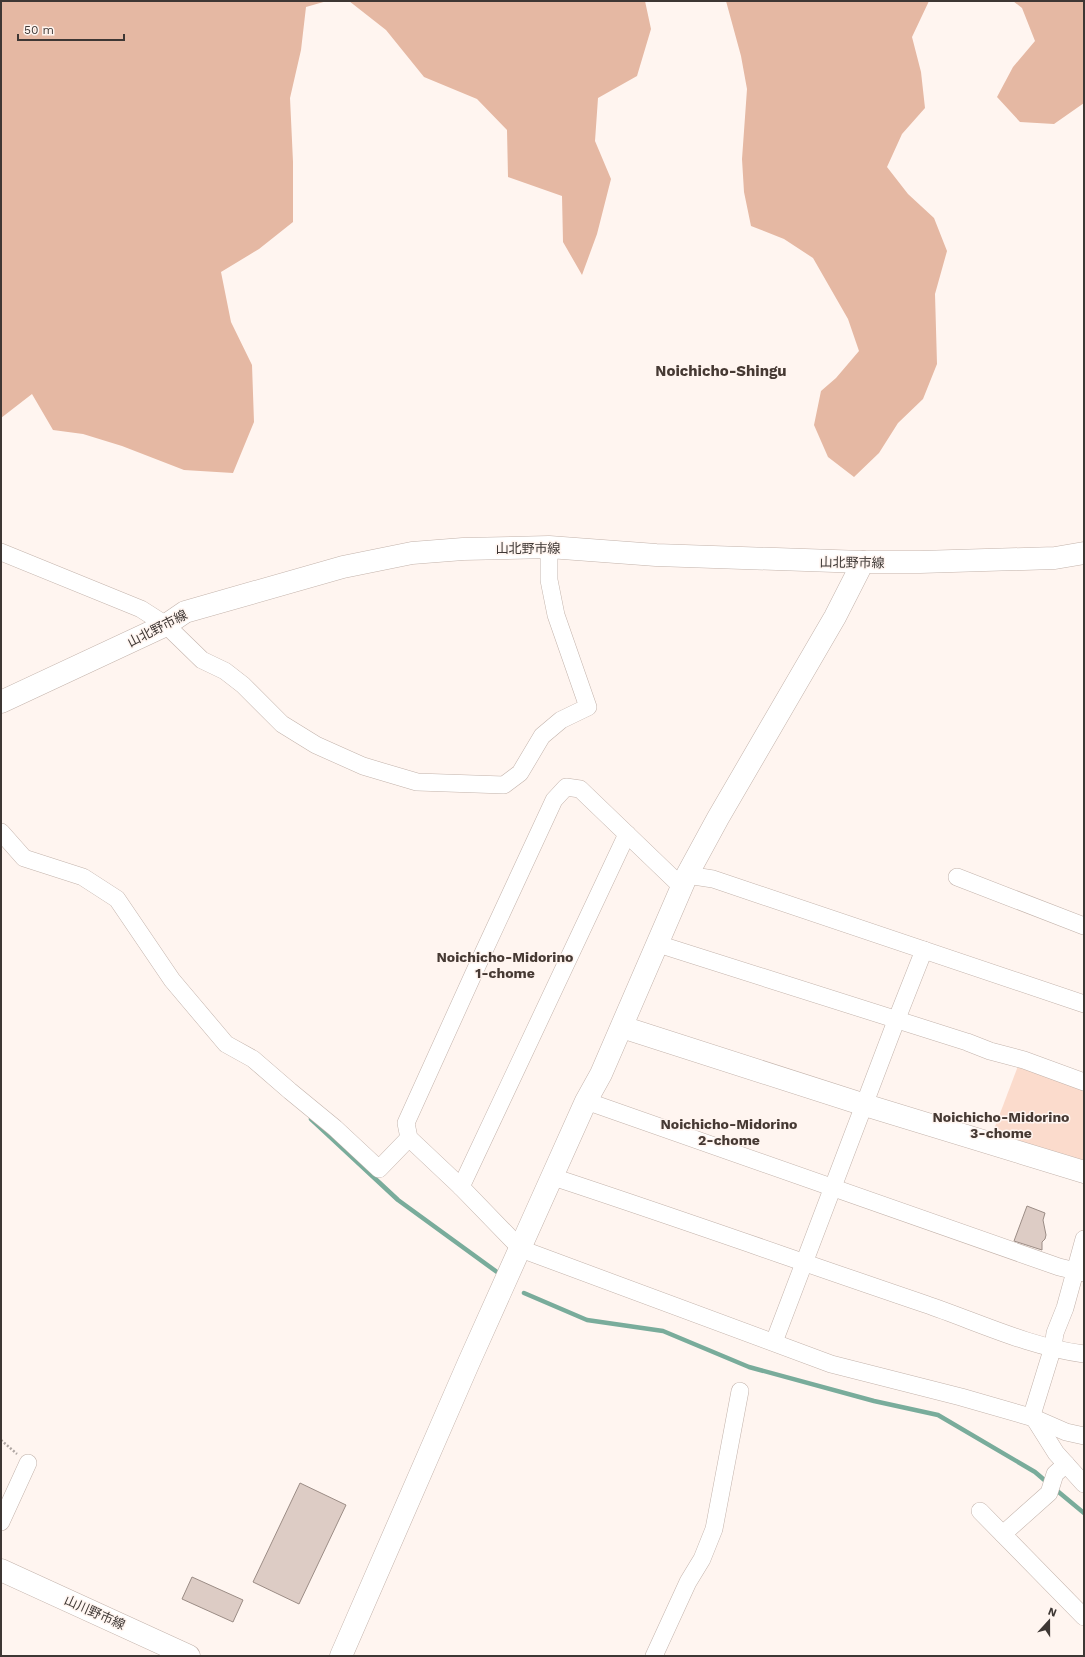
<svg xmlns="http://www.w3.org/2000/svg" width="1085" height="1657" font-family="'Work Sans','Noto Sans JP',sans-serif">
	<style>
		.green { fill: #fbdbcc }
		.forest { fill: #e5b8a3 }
		.lines { fill: none; stroke-linecap: round; stroke-linejoin: round }
		.stream { stroke: #79ac9b; stroke-width: 4.5 }
		.building { fill: #ddccc5; stroke: #9b8c85 }
		.street-casing { stroke: #c3b3ab; stroke-width: 18 }
		.secondary-casing { stroke: #c3b3ab; stroke-width: 23 }
		.path { stroke: #afa6a2; stroke-width: 2.5; stroke-dasharray: 2 2; stroke-linecap: butt }
		.street { stroke: #fff; stroke-width: 17 }
		.secondary { stroke: #fff; stroke-width: 22 }
		.labels { text-anchor: middle; stroke-width: 3; stroke-linejoin: round; paint-order: stroke }
		.street-label { font-size: 13px; fill: #3e3734; stroke: #fff5f0 }
		.neighbourhood-label { font-size: 14px; font-weight: bold; fill: #463933; stroke: #fff5f0 }
		.quarter-label { font-size: 15px; font-weight: bold; fill: #463933; stroke: #fff5f0 }
	</style>
	<rect width="100%" height="100%" fill="#fff5f0"/>
	<path class="green" d="M1018,1066L1084,1089V1165L993,1132Z"/>
	<g class="forest">
		<path d="M1,1H327L306,7L301,50L290,98L293,162V222L259,249L221,272L231,322L252,365L254,422L233,473L184,470L122,446L83,434L53,430L32,394L1,418Z"/>
		<path d="M349,1H645L651,29L637,76L598,98L595,141L611,179L597,234L582,275L563,242L562,196L508,177L507,130L477,99L424,77L386,30Z"/>
		<path d="M726,1H929L912,37L921,72L925,108L902,134L887,167L908,194L934,218L947,251L935,294L937,364L923,399L898,423L879,453L854,477L828,457L814,425L821,391L836,378L859,351L848,319L813,258L784,239L751,226L744,192L742,159L747,89L741,56Z"/>
		<path d="M1013,1H1084V103L1054,124L1020,122L997,97L1013,67L1035,41L1022,8Z"/>
	</g>
	<g class="lines">
		<g class="stream">
			<path d="M311,1119L398,1200L497,1272"/>
			<path d="M524,1293L587,1320L663,1331L749,1367L874,1401L938,1415L1035,1472L1049,1484"/>
			<path d="M1055,1489L1084,1513"/>
		</g>
	</g>
	<g class="building">
		<path d="M1027,1206L1045,1213L1043,1220L1046,1235L1045,1239L1042,1242V1250L1014,1241Z"/>
		<path d="M300,1483L346,1505L299,1604L253,1582Z"/>
		<path d="M192,1577L243,1600L233,1622L182,1599Z"/>
	</g>
	<g class="lines">
		<g class="street-casing">
			<g id="street">
				<path d="M1,552L141,609L166,625L202,660L225,671L243,685L282,724L316,745L363,766L417,782L504,785L520,773L542,736L561,720L588,707L556,615L549,580V547"/>
				<path d="M1,832L24,858L83,877L117,899L172,980L226,1044L253,1059L290,1091L335,1128L379,1169L409,1138"/>
				<path d="M687,875L713,879L1084,1004"/>
				<path d="M957,877L1084,926"/>
				<path d="M682,887L580,789L566,787L554,800L478,964L406,1123L409,1138L461,1187L521,1249L831,1364L961,1397L1034,1418L1066,1432L1084,1436"/>
				<path d="M658,944L967,1042L990,1051L1024,1060L1084,1082"/>
				<path d="M586,1101L1059,1267L1084,1273"/>
				<path d="M553,1177C678,1218 801,1262 925,1304C978,1322 1029,1347 1084,1354"/>
				<path d="M461,1187L627,834"/>
				<path d="M1084,1239L1065,1308L1055,1333L1053,1347L1032,1415L1056,1453L1084,1484"/>
				<path d="M774,1342L896,1021L924,950"/>
				<path d="M980,1511L1084,1617"/>
				<path d="M1,1522L28,1463"/>
				<path d="M1003,1534L1049,1493L1055,1474L1066,1464"/>
				<path d="M654,1656L688,1582L702,1559L714,1529L740,1391"/>
			</g>
		</g>
		<g class="secondary-casing">
			<g id="secondary">
				<path d="M1,702L166,625L185,612L343,567L412,553L463,549L549,547L656,555L863,562H920L1055,558L1084,553"/>
				<path d="M622,1027L865,1105L1084,1172"/>
				<path d="M1,1570L189,1656"/>
				<path d="M341,1656L469,1362L586,1101L601,1074L687,875L718,818L835,617L863,562"/>
			</g>
		</g>
		<path class="path" d="M1,1440L17,1454"/>
		<use href="#street" class="street"/>
		<use href="#secondary" class="secondary"/>
	</g>
	<g class="labels">
		<g class="street-label">
			<text x="528" y="553">山北野市線</text>
			<text transform="translate(852 562) rotate(1)" y="5">山北野市線</text>
			<text transform="translate(157 628) rotate(-27)" y="5">山北野市線</text>
			<text transform="translate(95 1612) rotate(24)" y="5">山川野市線</text>
		</g>
		<g class="neighbourhood-label">
			<text x="505" y="962">Noichicho-Midorino<tspan x="505" dy="16">1-chome</tspan></text>
			<text x="1001" y="1122">Noichicho-Midorino<tspan x="1001" dy="16">3-chome</tspan></text>
			<text x="729" y="1129">Noichicho-Midorino<tspan x="729" dy="16">2-chome</tspan></text>
		</g>
		<g class="quarter-label">
			<text x="721" y="376">Noichicho-Shingu</text>
		</g>
	</g>
	<rect width="1085" height="1657" fill="none" stroke="#3e3734" stroke-width="4"/>
	<g transform="translate(1049 1621) rotate(21)" stroke="#fff5f0" stroke-width="3" paint-order="stroke">
	<path d="M0-3L7 15L0 10L-7 15Z" fill="#3e3734"/>
	<text y="-6" font-size="11" font-weight="bold" text-anchor="middle" fill="#3e3734">N</text>
	</g>
	<path d="M18 34v6h106v-6" fill="none" stroke="#3e3734" stroke-width="2"/>
	<text x="24" y="34" font-size="12" fill="#3e3734" stroke="#fff5f0" stroke-width="3" paint-order="stroke">50 m</text>
</svg>
